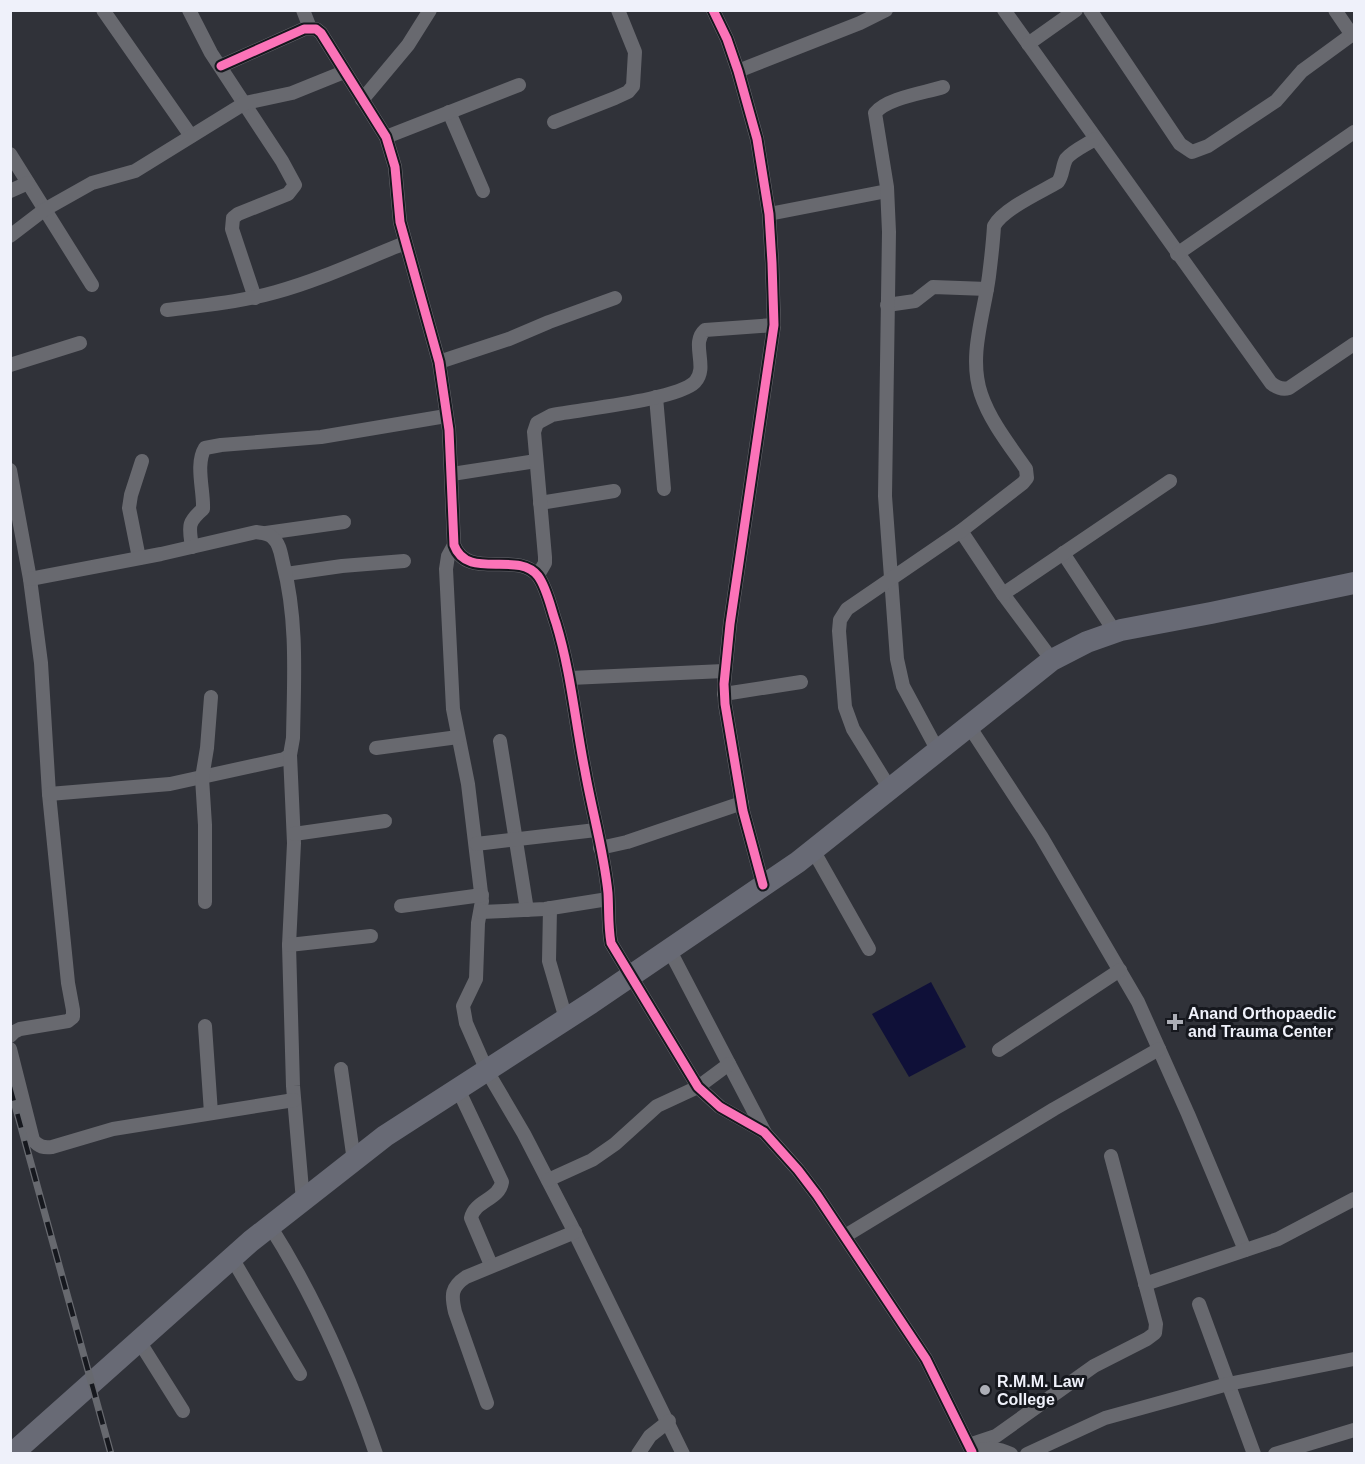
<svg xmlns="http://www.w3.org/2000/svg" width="1365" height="1464" font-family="Arial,sans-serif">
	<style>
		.water { fill: #0f1038 }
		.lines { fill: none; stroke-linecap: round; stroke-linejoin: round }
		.minor { stroke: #68696f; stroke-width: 14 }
		.trunk { stroke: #686a75; stroke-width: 22 }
		.rail-casing { stroke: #67696f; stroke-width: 7 }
		.rail { stroke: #16181e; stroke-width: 4.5; stroke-dasharray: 14; stroke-linecap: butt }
		.cycleway-casing { stroke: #16181e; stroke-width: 13 }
		.cycleway { stroke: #fb73b8; stroke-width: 9 }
		.poi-dot { fill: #acaeb6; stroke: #16181e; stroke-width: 2 }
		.labels { text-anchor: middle; stroke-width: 6; stroke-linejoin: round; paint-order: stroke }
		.poi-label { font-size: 16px; font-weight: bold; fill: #eff1fa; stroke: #16181e; text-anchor: start }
	</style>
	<rect width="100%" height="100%" fill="#303239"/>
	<path class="water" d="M931,982L966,1047L909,1077L872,1014Z"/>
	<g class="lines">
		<g class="minor">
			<path d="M103,10L191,136"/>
			<path d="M189,10L211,53L282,161L295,185L288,194L238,214L233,218L232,229L255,298"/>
			<path d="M303,10L310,28"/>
			<path d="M713,10L727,39L738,71L757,139L769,214L772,263L774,325L730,624L724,684L725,704L743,811L763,885"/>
			<path d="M1004,10L1271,383C1277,388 1282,390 1289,388L1354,344"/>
			<path d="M1090,10L1180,144L1192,152L1208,146L1276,101L1302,71L1354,33"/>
			<path d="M1335,10L1352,35"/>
			<path d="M1028,44L1076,10"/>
			<path d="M221,66L304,29H316L321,33L386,137L395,167L400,222L439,362L449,430L454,545C467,581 518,550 538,576C547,588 551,609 556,623C571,672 575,721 585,771C592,811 604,852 608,893C609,910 608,926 611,943L698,1087L720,1107L764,1132L798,1170L817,1195L926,1359L972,1452"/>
			<path d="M738,71L860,23L886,10"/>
			<path d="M362,100L408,45L430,10"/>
			<path d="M449,112L483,191"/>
			<path d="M554,122L615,98L628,92L633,86L635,52L618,10"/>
			<path d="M386,137L519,85"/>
			<path d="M10,154L92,285"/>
			<path d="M10,191L28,183"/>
			<path d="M769,214L887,191"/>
			<path d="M10,236L44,210L92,183L135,171L245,103L292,93L344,72"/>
			<path d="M1177,254L1354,132"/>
			<path d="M887,305L915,301L933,287L987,289"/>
			<path d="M167,310C204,305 241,302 276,292C320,280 362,260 405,243"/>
			<path d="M439,362L509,339L549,322L615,298"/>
			<path d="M10,365L80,343"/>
			<path d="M656,397L664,489"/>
			<path d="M10,470L30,579L41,663L49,794L68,983L73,1010V1017L68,1021L20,1029L14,1032L10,1036"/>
			<path d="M452,474L536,461"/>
			<path d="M540,503L614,491"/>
			<path d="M961,531L1003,594L1052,660"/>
			<path d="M266,533L344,522"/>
			<path d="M454,545L448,556L446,569L453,709L468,784L482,901L478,923L476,979L463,1006L466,1023L487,1071L524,1134L571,1225L683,1454"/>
			<path d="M192,547C189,526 187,523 203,509C204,491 195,464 205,448L221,445L321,437L446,416"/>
			<path d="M1063,553L1115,632"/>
			<path d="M139,558L129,508L131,495L142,461"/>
			<path d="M286,574L342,566L404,561"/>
			<path d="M538,575L545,563V557L534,432L537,423L552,415C581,409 677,400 695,382C709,367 690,343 705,330L774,325"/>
			<path d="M30,579L161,554L256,532C262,533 269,533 273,538C280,544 281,555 283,563C298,621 294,679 293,738L290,755L284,759L170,784L49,794"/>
			<path d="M1003,594L1170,481"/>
			<path d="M570,678L724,671"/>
			<path d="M724,694L801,682"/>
			<path d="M969,726L1041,836L1138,1002L1188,1114L1245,1250"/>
			<path d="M500,741L527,910"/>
			<path d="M376,748L458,737"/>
			<path d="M938,751L903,686L897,659L885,496L889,232L887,187L875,113C887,98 924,93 943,87"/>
			<path d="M290,755L294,843L289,945L293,1086L303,1201"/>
			<path d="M890,789L853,729L845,707L839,631L840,620L847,609L961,531L1023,483L1027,478L1026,469C1010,446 990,421 981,394C968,356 984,315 989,276C991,260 993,243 994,226C1003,209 1041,192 1058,182C1063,175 1062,167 1066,159C1072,151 1086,145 1095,139"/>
			<path d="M294,834L385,821"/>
			<path d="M476,844L596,830"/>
			<path d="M600,848L627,842L742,803"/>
			<path d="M813,850L869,949"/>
			<path d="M205,902V825L202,778L207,748L211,697"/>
			<path d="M401,906L482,895"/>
			<path d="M550,908L549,961L566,1019"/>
			<path d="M481,912L545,909L608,899"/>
			<path d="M289,945L371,936"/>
			<path d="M669,949L764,1131"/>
			<path d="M205,1026L211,1113"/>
			<path d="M10,1049L33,1140C39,1147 44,1148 52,1147L113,1129L294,1100"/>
			<path d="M999,1050L1120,970"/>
			<path d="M341,1069L354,1161"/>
			<path d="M458,1089L502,1182C499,1200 475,1200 471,1218L491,1265"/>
			<path d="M548,1180L592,1160L615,1144L657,1106L698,1087L729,1064"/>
			<path d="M270,1226C315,1297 349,1374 376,1454"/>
			<path d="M845,1236L1054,1109L1159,1049"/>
			<path d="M232,1258L300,1374"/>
			<path d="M1145,1284L1278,1239L1354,1199"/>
			<path d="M1199,1304L1254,1454"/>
			<path d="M139,1341L183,1411"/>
			<path d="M487,1403L455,1312C451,1295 451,1287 466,1277L575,1232"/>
			<path d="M969,1445L996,1436L1094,1366L1147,1339L1155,1333L1156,1324L1111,1156"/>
			<path d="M973,1452C987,1448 997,1447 1011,1454"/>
			<path d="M638,1454L650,1436L669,1421"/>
			<path d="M1027,1454L1105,1418L1228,1384L1354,1359"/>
			<path d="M1275,1454L1354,1430"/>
		</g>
		<path class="trunk" d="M12,1454L251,1241L385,1136L591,1003L798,862L1052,660L1087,642L1121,630L1211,613L1354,583"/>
		<g class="rail-casing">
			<path id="rail" d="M10,1087L111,1454"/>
		</g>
		<use href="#rail" class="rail"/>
		<g class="cycleway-casing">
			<g id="cycleway">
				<path d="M713,10L727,39L738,71L757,139L769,214L772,263L774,325L730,624L724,684L725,704L743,811L763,885"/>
				<path d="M221,66L304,29H316L321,33L386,137L395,167L400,222L439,362L449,430L454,545C467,581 518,550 538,576C547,588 551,609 556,623C571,672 575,721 585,771C592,811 604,852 608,893C609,910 608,926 611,943L698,1087L720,1107L764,1132L798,1170L817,1195L926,1359L972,1452"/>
			</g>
		</g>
		<use href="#cycleway" class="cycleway"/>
	</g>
	<g class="poi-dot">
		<path d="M1172 1013h6v6h6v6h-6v6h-6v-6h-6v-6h6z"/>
		<circle cx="985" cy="1390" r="6"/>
	</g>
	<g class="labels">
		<g class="poi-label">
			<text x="1188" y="1019">Anand Orthopaedic<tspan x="1188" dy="18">and Trauma Center</tspan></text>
			<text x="997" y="1387">R.M.M. Law<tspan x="997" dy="18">College</tspan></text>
		</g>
	</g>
	<rect width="1365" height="1464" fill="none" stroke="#eff1fa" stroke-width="24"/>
</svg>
